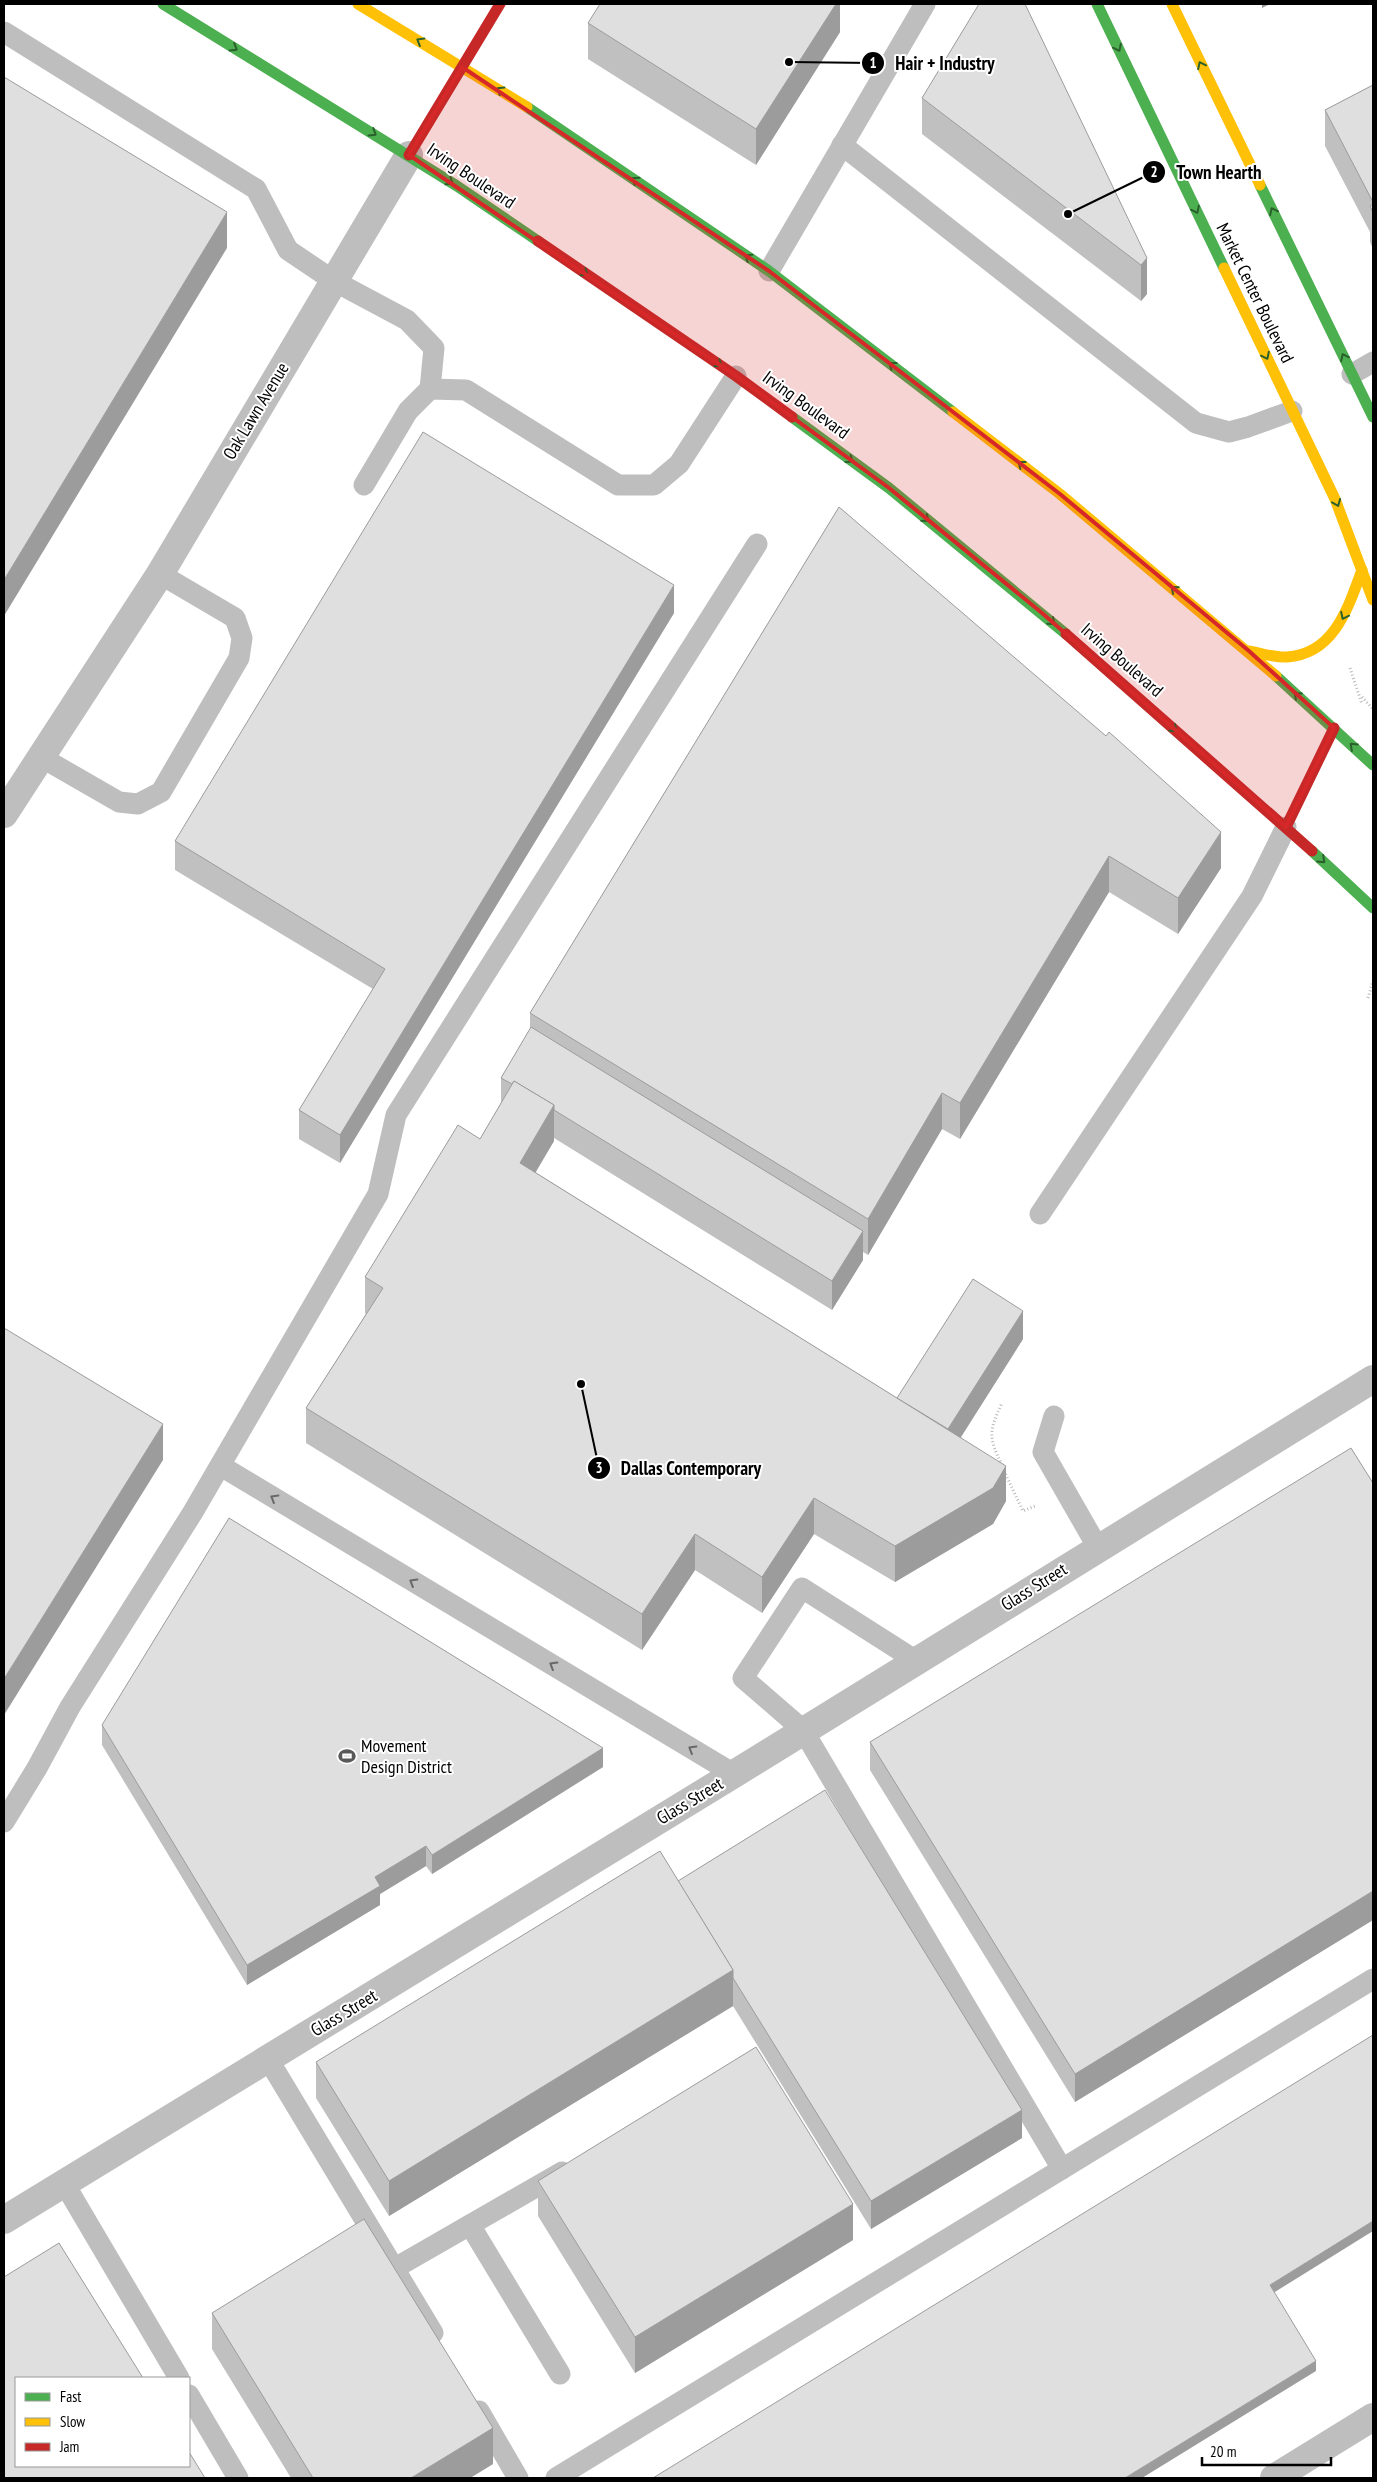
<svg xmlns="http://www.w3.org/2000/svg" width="1377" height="2482" font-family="'PT Sans Narrow',sans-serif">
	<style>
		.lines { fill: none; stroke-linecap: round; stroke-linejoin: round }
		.path { stroke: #b9b9b9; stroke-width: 3; stroke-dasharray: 1 2.5; stroke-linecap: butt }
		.lane { stroke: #bebebe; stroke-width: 21 }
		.street { stroke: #bebebe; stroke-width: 28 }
		.fast { stroke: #4caf50; stroke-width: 11 }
		.slow { stroke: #ffc107; stroke-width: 11 }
		.jam { stroke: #c62828; stroke-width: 11 }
		.wall { fill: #c0c0c0 }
		.shaded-wall { fill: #9c9c9c }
		.building { fill: #dfdfdf; stroke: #9c9c9c }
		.oneway { stroke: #2a602c }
		.oneway2 { stroke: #686868 }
		.marked { fill: #d62828; fill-opacity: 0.2; stroke: #d62828; stroke-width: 4; stroke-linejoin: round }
		.labels { text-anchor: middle; stroke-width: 4; stroke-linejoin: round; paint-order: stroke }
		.street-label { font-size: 18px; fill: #000; stroke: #fff }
		.poi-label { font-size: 18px; fill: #000; stroke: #fff; text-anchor: start }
		.leader { fill: none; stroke: #000; stroke-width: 2 }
		.callout-dot { fill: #000; stroke: #fff; stroke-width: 2 }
		.mark-label { font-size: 15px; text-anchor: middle; font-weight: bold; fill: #fff }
		.callout-label { font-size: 19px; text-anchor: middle; font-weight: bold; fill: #000; stroke: #fff; stroke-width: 4; stroke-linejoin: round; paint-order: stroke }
	</style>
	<rect width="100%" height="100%" fill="#fff"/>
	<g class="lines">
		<g class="path">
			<path d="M1350,668L1362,704"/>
			<path d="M1362,697L1373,709"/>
			<path d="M1368,998L1373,981"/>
			<path d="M1002,1465C988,1437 989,1431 1002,1403"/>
			<path d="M1004,1471L1023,1511L1035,1506"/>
		</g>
		<g class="lane">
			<path d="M4,32L256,189L288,250L334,281L407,320L434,348L430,389"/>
			<path d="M842,145L1196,423L1229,432L1248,427L1292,411"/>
			<path d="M769,271L925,4"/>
			<path d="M1352,374L1373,362"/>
			<path d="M364,485L408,411L430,389L466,390L618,485H654L679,464L736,376"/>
			<path d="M39,756L119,802L138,804L161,792L239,658L242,638L235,618L160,574"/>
			<path d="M1040,1214L1252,896L1286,827"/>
			<path d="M1054,1416L1043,1452L1098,1548"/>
			<path d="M221,1466L734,1774"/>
			<path d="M915,1660L802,1588L743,1678L803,1730L1062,2169"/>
			<path d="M4,1822L37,1768L70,1707L193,1512L378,1194L396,1115L757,544"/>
			<path d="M268,2059L433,2333"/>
			<path d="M64,2183L179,2378"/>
			<path d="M470,2225L560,2374"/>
			<path d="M395,2268L562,2172"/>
			<path d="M189,2395L238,2478"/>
			<path d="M479,2411L518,2478"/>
			<path d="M556,2478L1373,1979"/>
		</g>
		<g class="street">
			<path d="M4,814L160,574L409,155"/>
			<path d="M4,2220L734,1774L1373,1379"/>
			<path d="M1274,2478L1373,2417"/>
		</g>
		<g class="fast">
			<path d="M163,4L457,186L538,241"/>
			<path d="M1097,4L1224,268"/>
			<path d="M527,107L769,271L953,412"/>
			<path d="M1260,185L1373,417"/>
			<path d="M792,417L889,488L1066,634"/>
			<path d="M1276,676L1373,765"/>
			<path d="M1312,851L1373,908"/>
		</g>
		<g class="slow">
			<path d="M358,4L527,107"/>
			<path d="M1172,4L1260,185"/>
			<path d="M1224,268L1335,499L1373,600"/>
			<path d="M953,412L1060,494L1276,676"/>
			<path d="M1249,651C1261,653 1275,658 1287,657C1334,654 1348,608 1362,570"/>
		</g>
		<g class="jam">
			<path d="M409,155L500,4"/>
			<path d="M538,241L736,376L792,417"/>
			<path d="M1066,634L1312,851"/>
			<path d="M1286,827L1334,728"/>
		</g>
	</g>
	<g class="wall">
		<path d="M840,4V32L756,165L588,59V23Z"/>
		<path d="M1373,85V249L1370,242V232L1325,146V110Z"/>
		<path d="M922,98L1147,258V294L1141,301L922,134Z"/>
		<path d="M839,507L1221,868L1178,934L1109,892L960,1139L942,1129L868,1255L863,1252V1260L832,1310L554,1138V1141L535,1172L897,1398L1023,1339L961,1437L1006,1501L993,1524L895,1582L814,1534L762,1613L695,1570L642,1650L306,1443V1408L366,1314L365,1313V1277L480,1139L501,1103V1078L530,1030V1013Z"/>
		<path d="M674,613L340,1163L299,1139V1110L373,989L175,870V841Z"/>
		<path d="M1373,1483V1920L1075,2102L870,1770V1742Z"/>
		<path d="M102,1725L603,1767L432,1874L426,1866L380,1894V1905L247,1985L102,1745Z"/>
		<path d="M678,1881L1022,2138L871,2229L733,2006L389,2216L316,2098V2062Z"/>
		<path d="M538,2181L853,2240L635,2373L538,2216Z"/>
		<path d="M212,2313L493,2464L470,2478H291L212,2349Z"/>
	</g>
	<g class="shaded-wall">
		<path d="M836,4H840V32L756,165V129Z"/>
		<path d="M1262,4H1270L1262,8Z"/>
		<path d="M227,212V248L4,616V580Z"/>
		<path d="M1147,258V294L1141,301V265Z"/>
		<path d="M674,585V613L340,1163V1135Z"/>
		<path d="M1221,832V868L1178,934V898Z"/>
		<path d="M1109,856V892L960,1139V1103Z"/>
		<path d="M942,1093V1129L868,1255V1219Z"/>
		<path d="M554,1105V1141L520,1199V1163Z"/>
		<path d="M863,1231V1260L832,1310V1281Z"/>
		<path d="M1023,1311V1339L947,1459V1430Z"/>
		<path d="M163,1424V1460L4,1715V1679Z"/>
		<path d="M1006,1466V1501L993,1524L895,1582V1546Z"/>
		<path d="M814,1498V1534L762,1613V1577Z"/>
		<path d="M695,1534V1570L642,1650V1614Z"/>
		<path d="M603,1748V1767L432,1874V1855Z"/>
		<path d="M426,1846V1866L380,1894V1905L247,1985V1965L375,1877Z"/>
		<path d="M1373,1891V1920L1075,2102V2074Z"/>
		<path d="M733,1970V2006L389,2216V2181Z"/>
		<path d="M1022,2110V2138L871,2229V2201Z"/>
		<path d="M853,2204V2240L635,2373V2337Z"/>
		<path d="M1373,2221V2231L1270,2295V2285Z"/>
		<path d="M1316,2361V2371L1142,2478H1125Z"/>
		<path d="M493,2428V2464L470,2478H411Z"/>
	</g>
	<g class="building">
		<path d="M600,4H836L756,129L588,23Z"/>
		<path d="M979,4H1025L1147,258L1141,265L922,98Z"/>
		<path d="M4,77L227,212L4,580Z"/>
		<path d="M1373,85V202L1325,110Z"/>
		<path d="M1373,204V213L1370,206Z"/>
		<path d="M423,432L674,585L340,1135L299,1110L385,969L175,841Z"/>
		<path d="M839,507L1106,736L1109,732L1221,832L1178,898L1109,856L960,1103L942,1093L868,1219L530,1013Z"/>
		<path d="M531,1027L863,1231L832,1281L554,1110V1105L514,1081L512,1084L501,1078Z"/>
		<path d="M514,1081L554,1105L520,1163L1006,1466L993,1488L895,1546L814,1498L762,1577L695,1534L642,1614L306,1408L383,1288L365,1277L458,1125L480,1139Z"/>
		<path d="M973,1279L1023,1311L948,1429L897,1398Z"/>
		<path d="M4,1328L163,1424L4,1679Z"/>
		<path d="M1351,1448L1373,1483V1891L1075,2074L870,1742Z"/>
		<path d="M229,1518L603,1748L432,1855L426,1846L375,1877L380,1886L247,1965L102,1725Z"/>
		<path d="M825,1790L1022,2110L871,2201L733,1978V1970L678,1881Z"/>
		<path d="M660,1851L733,1970L389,2181L316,2062Z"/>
		<path d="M1373,2035V2221L1270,2285L1316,2361L1125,2478H653Z"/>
		<path d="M756,2047L853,2204L635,2337L538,2181Z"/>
		<path d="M364,2219L493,2428L411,2478H313L212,2313Z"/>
		<path d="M59,2243L143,2378H16V2466H189V2452L205,2478H4V2277Z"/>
	</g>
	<defs><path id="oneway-chevron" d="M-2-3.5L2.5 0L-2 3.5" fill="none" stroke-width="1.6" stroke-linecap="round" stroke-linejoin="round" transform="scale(1.25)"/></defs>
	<g class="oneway">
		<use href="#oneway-chevron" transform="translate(420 41) rotate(-149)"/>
		<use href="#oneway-chevron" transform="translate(234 48) rotate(32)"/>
		<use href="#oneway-chevron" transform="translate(1118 48) rotate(64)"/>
		<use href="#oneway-chevron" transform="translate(1201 65) rotate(-116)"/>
		<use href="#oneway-chevron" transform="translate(500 90) rotate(-148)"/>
		<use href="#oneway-chevron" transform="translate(373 133) rotate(32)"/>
		<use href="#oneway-chevron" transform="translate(635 180) rotate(-146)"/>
		<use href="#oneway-chevron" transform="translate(450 182) rotate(33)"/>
		<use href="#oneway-chevron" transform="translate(1196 210) rotate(64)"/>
		<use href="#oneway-chevron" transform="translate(1273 211) rotate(-116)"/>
		<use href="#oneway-chevron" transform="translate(748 257) rotate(-146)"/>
		<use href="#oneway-chevron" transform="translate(585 273) rotate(34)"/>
		<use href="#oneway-chevron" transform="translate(1266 356) rotate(64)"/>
		<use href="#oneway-chevron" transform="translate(1344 357) rotate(-116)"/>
		<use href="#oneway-chevron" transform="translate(719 364) rotate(34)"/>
		<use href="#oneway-chevron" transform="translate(892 365) rotate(-143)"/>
		<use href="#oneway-chevron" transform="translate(850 460) rotate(36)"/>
		<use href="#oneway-chevron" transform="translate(1021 464) rotate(-143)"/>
		<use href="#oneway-chevron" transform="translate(1337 503) rotate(68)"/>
		<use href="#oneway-chevron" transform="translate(926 519) rotate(39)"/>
		<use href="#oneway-chevron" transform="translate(1174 589) rotate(-140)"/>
		<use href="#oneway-chevron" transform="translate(1344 616) rotate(116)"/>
		<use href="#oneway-chevron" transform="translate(1052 622) rotate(41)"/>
		<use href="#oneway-chevron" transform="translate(1297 695) rotate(-138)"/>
		<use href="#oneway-chevron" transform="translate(1174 729) rotate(41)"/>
		<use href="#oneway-chevron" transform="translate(1353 746) rotate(-137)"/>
		<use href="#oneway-chevron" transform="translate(1322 860) rotate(43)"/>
	</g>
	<g class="oneway2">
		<use href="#oneway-chevron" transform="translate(274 1498) rotate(-149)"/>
		<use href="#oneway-chevron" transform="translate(413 1582) rotate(-149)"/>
		<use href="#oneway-chevron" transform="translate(553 1665) rotate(-149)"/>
		<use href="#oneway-chevron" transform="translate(692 1749) rotate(-149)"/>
	</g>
	<path class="marked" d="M462,67L769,271L1060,494L1249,651L1334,728L1286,827L1042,613L889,488L736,376L409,155Z"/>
	<defs>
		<g id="stadium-bare" transform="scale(1.35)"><path d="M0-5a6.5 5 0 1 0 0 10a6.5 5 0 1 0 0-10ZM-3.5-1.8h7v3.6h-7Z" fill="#595959" stroke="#fff" stroke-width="2.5" paint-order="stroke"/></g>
	</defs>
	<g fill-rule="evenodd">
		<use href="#stadium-bare" x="347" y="1756"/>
	</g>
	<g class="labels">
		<g class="street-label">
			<text transform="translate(471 176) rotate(34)" y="6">Irving Boulevard</text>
			<text transform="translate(1255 293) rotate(64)" y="6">Market Center Boulevard</text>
			<text transform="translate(806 405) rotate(36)" y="6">Irving Boulevard</text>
			<text transform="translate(256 411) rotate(-59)" y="6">Oak Lawn Avenue</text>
			<text transform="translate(1122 660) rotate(41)" y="6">Irving Boulevard</text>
			<text transform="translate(1034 1587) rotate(-32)" y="6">Glass Street</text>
			<text transform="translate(690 1801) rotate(-31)" y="6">Glass Street</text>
			<text transform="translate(344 2013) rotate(-31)" y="6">Glass Street</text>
		</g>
		<g class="poi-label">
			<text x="361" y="1752">Movement<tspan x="361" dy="21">Design District</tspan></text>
		</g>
	</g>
	<path class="leader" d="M789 62L873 63M1068 214L1154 172M581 1384L599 1468"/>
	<g class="callout-dot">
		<circle cx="789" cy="62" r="5"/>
		<circle cx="1068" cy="214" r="5"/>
		<circle cx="581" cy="1384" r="5"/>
		<circle cx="873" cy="63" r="12"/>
		<circle cx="1154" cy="172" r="12"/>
		<circle cx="599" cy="1468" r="12"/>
	</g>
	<g class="mark-label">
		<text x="873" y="68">1</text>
		<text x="1154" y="177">2</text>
		<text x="599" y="1473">3</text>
	</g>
	<g class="callout-label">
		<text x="945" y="70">Hair + Industry</text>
		<text x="1219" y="179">Town Hearth</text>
		<text x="691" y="1475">Dallas Contemporary</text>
	</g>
	<rect width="1377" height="2482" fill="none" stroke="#000000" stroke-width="10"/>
	<rect x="15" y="2377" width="175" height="90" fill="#ffffff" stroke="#999999"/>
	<rect x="25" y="2393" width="25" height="8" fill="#4caf50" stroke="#999999"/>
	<text x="60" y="2402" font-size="15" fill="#000000">Fast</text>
	<rect x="25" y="2418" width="25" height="8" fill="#ffc107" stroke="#999999"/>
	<text x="60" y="2427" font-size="15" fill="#000000">Slow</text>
	<rect x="25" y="2443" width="25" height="8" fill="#c62828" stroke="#999999"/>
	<text x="60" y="2452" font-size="15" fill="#000000">Jam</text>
	<path d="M1202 2457v8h129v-8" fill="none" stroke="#000000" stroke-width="2.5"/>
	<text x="1210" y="2457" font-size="15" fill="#000000" stroke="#ffffff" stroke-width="4" paint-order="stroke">20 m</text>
</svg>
